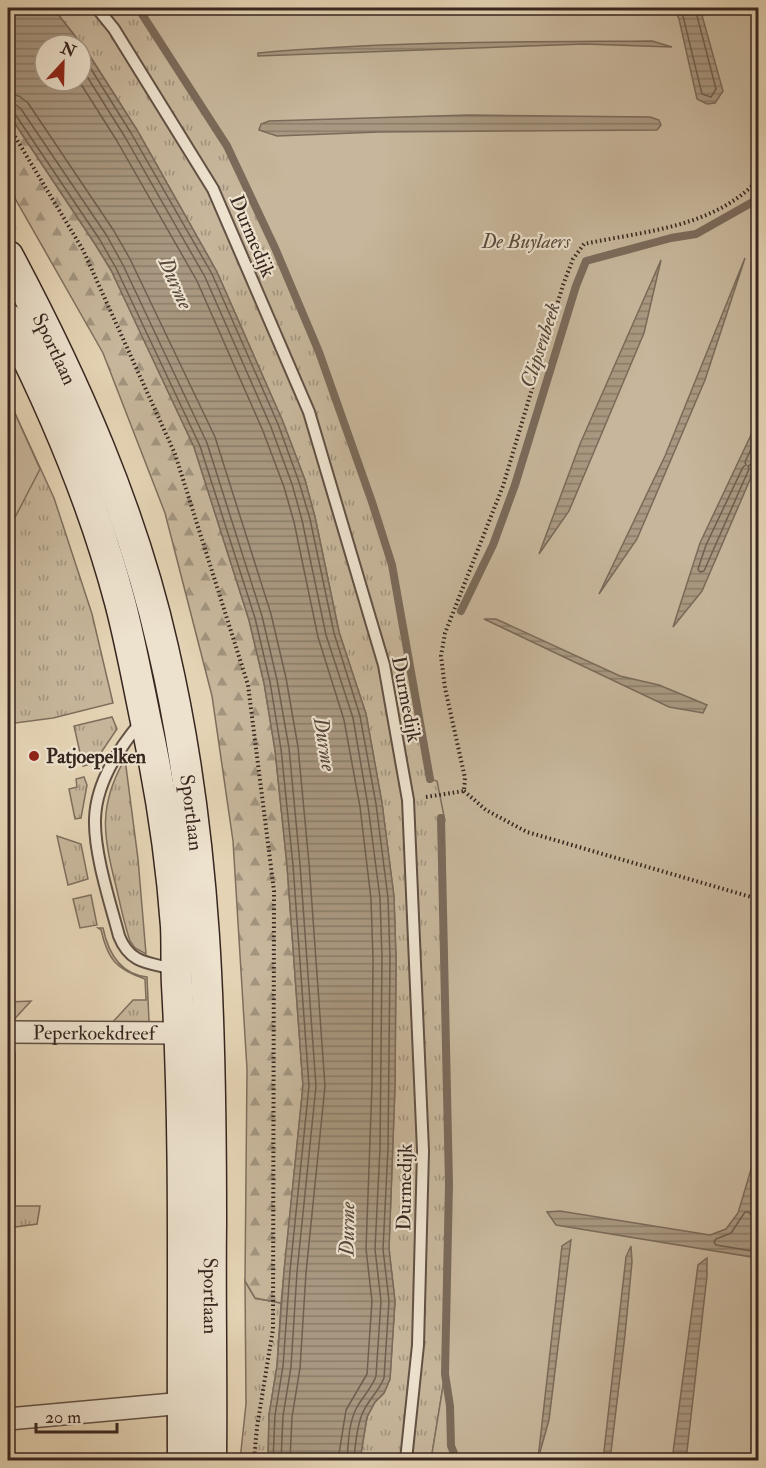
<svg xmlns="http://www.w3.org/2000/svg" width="766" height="1468" font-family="'IM FELL Double Pica',serif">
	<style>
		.grass { fill: url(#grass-tufts); stroke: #7f6e5d; stroke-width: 1.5 }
		.forest { fill: url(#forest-firs); stroke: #7f6e5d; stroke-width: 1.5 }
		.park { fill: #c7b69b; stroke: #7f6e5d; stroke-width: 1.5 }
		.water { fill: url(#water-rules); stroke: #7b6a5a; stroke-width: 1.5; fill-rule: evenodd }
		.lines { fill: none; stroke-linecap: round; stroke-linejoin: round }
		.shore { stroke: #705f50; stroke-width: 1.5 }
		.stream { stroke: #7b6a5a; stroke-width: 8 }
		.lane-casing { stroke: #625144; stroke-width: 14 }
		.street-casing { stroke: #625144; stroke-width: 24 }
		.secondary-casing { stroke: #37261f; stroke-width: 33 }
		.path { stroke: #37261f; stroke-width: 4; stroke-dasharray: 1.5 3; stroke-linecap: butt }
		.lane { stroke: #ede2ce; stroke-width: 10 }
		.street { stroke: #ede2ce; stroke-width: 21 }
		.secondary { stroke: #ede2ce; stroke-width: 30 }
		.poi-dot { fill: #8f2418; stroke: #ede2ce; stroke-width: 2 }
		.labels { text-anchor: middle; stroke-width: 4.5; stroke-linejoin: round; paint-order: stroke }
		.street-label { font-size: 20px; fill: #37261f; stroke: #ede2ce }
		.park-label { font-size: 20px; font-style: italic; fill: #5b4a3e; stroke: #ede2ce }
		.poi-label { font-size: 20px; font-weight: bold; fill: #37261f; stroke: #ede2ce; text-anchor: start }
		.water-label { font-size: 21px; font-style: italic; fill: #59483c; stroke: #ede2ce }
	</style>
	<defs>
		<pattern id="grass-tufts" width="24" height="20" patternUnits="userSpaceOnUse" patternTransform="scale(1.5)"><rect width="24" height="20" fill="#c7b69b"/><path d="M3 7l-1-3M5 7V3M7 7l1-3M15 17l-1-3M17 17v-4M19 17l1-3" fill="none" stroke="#a2947e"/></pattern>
		<pattern id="forest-firs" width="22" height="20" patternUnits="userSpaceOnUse" patternTransform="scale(1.5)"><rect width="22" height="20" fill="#c7b69b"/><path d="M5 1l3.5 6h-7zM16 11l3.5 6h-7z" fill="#a2947e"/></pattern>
		<pattern id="water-rules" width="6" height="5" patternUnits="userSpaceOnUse" patternTransform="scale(1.5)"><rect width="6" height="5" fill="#a99881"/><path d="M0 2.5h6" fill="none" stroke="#8a7c69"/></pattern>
	</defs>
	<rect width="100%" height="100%" fill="#e4d3b4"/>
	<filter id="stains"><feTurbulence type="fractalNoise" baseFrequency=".00333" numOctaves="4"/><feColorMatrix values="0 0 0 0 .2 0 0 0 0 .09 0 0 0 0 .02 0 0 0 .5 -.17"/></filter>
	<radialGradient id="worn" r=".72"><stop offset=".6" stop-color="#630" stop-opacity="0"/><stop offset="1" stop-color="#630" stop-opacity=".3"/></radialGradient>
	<g class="grass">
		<path d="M53,8H138L227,146L275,248L319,352L372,502L392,565L431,779L758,876L441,830L449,1184L445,1374L431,1460H360L367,1417L375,1402L384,1393L390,1379L395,1301L389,1249L395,1086L396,958L394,897L382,803L366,714L339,632L315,517L305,480L283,422L217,272L137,130L86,50Z"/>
		<path d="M8,398L54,498L92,614L113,703L53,718L8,724Z"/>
		<path d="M112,717L117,729L94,763L83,766L74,726Z"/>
		<path d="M125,759L138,859L146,954L135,948L130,941C124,923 120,904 116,886C103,837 98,805 125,759Z"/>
		<path d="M84,777L87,785L81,818L75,819L69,789L77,787L76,779Z"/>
		<path d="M57,836L81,844L88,879L68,885Z"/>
		<path d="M91,895L97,925L80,928L73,899Z"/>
		<path d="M98,928H103C108,952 119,974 147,977L149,1021L146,1024L110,1025L133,1000H146L145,979C116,969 108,960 101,930Z"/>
		<path d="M31,1001L9,1025H8V1002Z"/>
		<path d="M8,1052H15V1206H40L37,1224L8,1228V1233Z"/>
		<path d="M245,1281L255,1298L281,1303L277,1366L269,1415L268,1460H240L246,1404Z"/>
	</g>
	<path class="forest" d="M8,113L95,244L111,270L194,447L249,620L264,683L275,750L287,865L303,1086L281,1303L255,1298L245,1281L247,1069L233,841L212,696L165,513L103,353L8,186Z"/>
	<g class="park">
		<path d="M138,8H758V1460H431L445,1374L449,1184L441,830L445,821L437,781L430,779L392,565L372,502L319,352L275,248L227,146Z"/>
		<path d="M8,398L40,469L8,531Z"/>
	</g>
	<g class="water">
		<path d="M8,8H53L86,50L137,130L217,272L283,422L305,480L315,517L339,632L366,714L382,803L394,897L396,958L395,1086L389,1249L395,1301L390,1379L384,1393L375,1402L367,1417L360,1460H268L269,1415L277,1366L284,1271L303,1086L287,865L275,750L264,683L249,620L194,447L111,270L95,244L8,113ZM45,45H81V81H45Z"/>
		<path d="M674,8H700L723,91L715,103L707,104L697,99L679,19Z"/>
		<path d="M652,41L672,47L584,44L258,56V53C389,41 521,42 652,41Z"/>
		<path d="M468,115L650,117L659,120L661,125L657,130L379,132L277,136L259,130L261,124L269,121Z"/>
		<path d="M745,258L705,380L637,539L599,594L665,456Z"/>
		<path d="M661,260L644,333L569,511L539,554L580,444Z"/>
		<path d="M758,420V461L702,591L673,627L700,543Z"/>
		<path d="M484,619H496L620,676L659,685L707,705L703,713L669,707Z"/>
		<path d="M758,1146V1181L752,1201L758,1222V1258L556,1225L547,1212L560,1211L710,1235L726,1229L738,1213Z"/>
		<path d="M571,1240L549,1420L538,1459L562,1246Z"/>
		<path d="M631,1246L632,1262L625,1335L610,1460H603L626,1257Z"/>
		<path d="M707,1258V1276L686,1460H672L698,1265Z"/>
	</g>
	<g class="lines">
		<g class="shore">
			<path d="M681,8L702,94L711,97L716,89L695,8"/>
			<path d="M81,53L131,133L212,274L278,424L299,482L310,519L334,633L360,716L376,804L388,898L390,958L388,1148L383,1249L389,1301L384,1378C379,1391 369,1399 363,1412C357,1425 355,1446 354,1460"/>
			<path d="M81,67L125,137L205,277L271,427L292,484L302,520L326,635L353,718L368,806L380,898L382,958L380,1148L375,1249L381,1301L376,1376C372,1388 362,1397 356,1409C349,1422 348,1445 347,1460"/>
			<path d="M79,81L117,141L197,281L263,431L284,487L294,522L318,637L344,720L360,807L371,899L373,958L372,1086L366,1249L372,1301L367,1374L346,1410L338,1460"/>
			<path d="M8,94L19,96L28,103L114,231L130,259L215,437L271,614L286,678L298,747L309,863L325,1086L306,1273L300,1368L292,1417L290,1460"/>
			<path d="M8,103L15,104L21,109L107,236L123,265L207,443L262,616L277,680L289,748L300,864L316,1086L297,1272L291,1367L283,1416L281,1460"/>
			<path d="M8,110L15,114L100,240L116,268L200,446L255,618L270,682L281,749L293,865L309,1086L290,1271L283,1366L275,1415L273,1460"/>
			<path d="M758,434L745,462L746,465L743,467L706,545L698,569L700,572L704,571L749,469L748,466L758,461"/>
			<path d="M758,1219L753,1218L749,1212H745L731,1233L716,1239L714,1242L716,1245L758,1252"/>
		</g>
		<g class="stream">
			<path d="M138,8L227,146L275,248L319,352L372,502L392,565L430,779"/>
			<path d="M461,611L493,545L515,485L576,286L586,261L671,238L696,234L758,199"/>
			<path d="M441,818L449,1184L445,1374L450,1406L451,1446L457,1460"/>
			<path d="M536,1460L538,1459V1460"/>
		</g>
		<g class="lane-casing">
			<g id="lane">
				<path d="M97,8L114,29L213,189L309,412L384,665L408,800L423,1151L418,1345L406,1460"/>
				<path d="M141,722C119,748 96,783 95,819C94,854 110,902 119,936C130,964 149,963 175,969"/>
			</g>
		</g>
		<g class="street-casing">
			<g id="street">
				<path id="s1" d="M8,1032L180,1033"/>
				<path d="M8,1419L195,1402"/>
			</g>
		</g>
		<g class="secondary-casing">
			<g id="secondary">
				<path id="s2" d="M8,256C74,380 132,510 163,648C208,841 211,1028 211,1224C210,1303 212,1382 211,1460"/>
				<path d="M8,319C54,409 94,504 120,602C130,640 137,678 145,717C160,786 171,856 176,926C177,946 176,965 177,985C186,1143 182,1302 183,1460"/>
			</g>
		</g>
		<g class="path">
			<path d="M8,125L83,250L175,454L248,685L274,891L273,1329L257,1427L254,1460"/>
			<path d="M8,217L15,229"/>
			<path d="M464,791L486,810L527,832L758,899"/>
			<path d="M426,797L464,791L465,778L445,688L441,656L445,633L503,486L563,285L573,259L584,244C644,231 713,228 758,180"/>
		</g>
		<use href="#lane" class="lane"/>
		<use href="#street" class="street"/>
		<use href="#secondary" class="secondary"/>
	</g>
	<circle class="poi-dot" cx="34" cy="756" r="6"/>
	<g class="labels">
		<g class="street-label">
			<text transform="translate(253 236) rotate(67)" y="7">Durmedijk</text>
			<text dy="7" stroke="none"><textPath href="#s2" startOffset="104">Sportlaan</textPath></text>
			<text transform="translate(407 699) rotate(79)" y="7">Durmedijk</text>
			<text dy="7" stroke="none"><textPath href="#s2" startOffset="590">Sportlaan</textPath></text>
			<text dy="7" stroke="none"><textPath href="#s1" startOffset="86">Peperkoekdreef</textPath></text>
			<text transform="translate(404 1187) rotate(-89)" y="7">Durmedijk</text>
			<text dy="7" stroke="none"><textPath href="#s2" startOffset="1074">Sportlaan</textPath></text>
		</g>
		<g class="park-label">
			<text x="526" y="248">De Buylaers</text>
		</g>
		<g class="poi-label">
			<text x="46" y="763">Patjoepelken</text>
		</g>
		<g class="water-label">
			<text transform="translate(176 283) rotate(66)" y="7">Durme</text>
			<text transform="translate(540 345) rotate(-72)" y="7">Clipsenbeek</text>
			<text transform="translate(325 744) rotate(81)" y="7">Durme</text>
			<text transform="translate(347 1229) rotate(-89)" y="7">Durme</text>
		</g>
	</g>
	<rect width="766" height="1468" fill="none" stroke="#e4d3b4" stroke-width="30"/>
	<rect x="9" y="9" width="748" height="1450" fill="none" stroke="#37261f" stroke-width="3"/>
	<rect x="15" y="15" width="736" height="1438" fill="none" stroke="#37261f" stroke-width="1.5"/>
	<g transform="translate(63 63) rotate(22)"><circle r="28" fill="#ede2ce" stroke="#a49788" stroke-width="1.5"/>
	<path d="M0-4.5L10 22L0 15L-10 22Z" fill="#8f2418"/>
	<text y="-9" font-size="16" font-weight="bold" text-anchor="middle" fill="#37261f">N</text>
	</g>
	<path d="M36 1423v9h81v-9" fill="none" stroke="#37261f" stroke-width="3"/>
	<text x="45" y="1423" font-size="18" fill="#37261f" stroke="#ede2ce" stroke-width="4.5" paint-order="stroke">20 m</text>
	<rect width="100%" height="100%" filter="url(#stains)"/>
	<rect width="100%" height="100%" fill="url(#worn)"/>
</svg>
